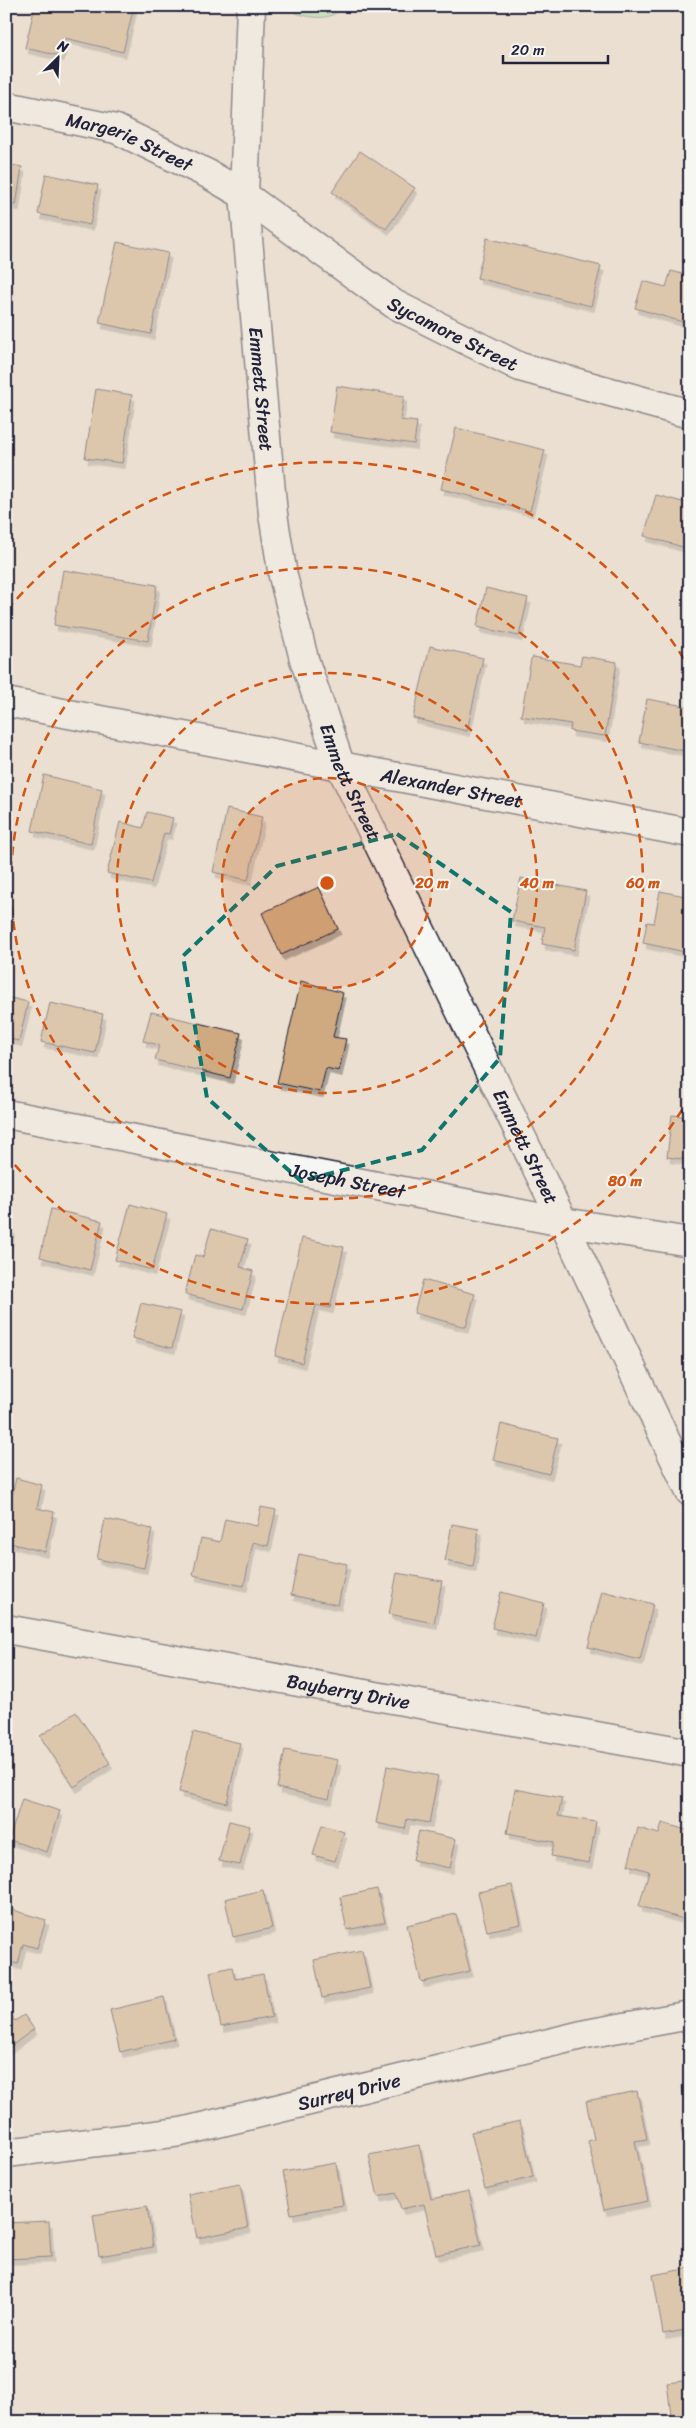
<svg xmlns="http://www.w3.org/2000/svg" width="696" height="2428" font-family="Sriracha,sans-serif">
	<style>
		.grass { fill: url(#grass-dots); stroke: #648271 }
		.building { fill: #cfaa81; stroke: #22223b; filter: url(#shadow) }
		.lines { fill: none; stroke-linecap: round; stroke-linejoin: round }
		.street-casing { stroke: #22223b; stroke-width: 31 }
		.street { stroke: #f6f6f2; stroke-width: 28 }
		.marked { fill: none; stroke: #0f766e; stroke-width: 4; stroke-dasharray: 10 6; stroke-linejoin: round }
		.ring { fill: none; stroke: #d45411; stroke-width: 2.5; stroke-dasharray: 9 6 }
		.labels { text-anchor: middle; stroke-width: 4; stroke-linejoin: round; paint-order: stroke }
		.street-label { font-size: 19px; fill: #22223b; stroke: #f6f6f2 }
		.centre { fill: #d45411; stroke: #f6f6f2; stroke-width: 2.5 }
		.ring-label { font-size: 15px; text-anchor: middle; font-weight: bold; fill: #d45411; stroke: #f6f6f2; stroke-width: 4; stroke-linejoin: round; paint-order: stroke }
	</style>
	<defs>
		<pattern id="grass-dots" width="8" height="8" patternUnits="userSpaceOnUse" patternTransform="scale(1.25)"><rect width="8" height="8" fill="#a6e1a7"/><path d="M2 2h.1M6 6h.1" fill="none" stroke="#8fc191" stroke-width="1.8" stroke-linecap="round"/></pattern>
		<filter id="shadow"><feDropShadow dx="3" dy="5.5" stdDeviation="0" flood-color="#0004"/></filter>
	</defs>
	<rect width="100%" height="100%" fill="#eadfd0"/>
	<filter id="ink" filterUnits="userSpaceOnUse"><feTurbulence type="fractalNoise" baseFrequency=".02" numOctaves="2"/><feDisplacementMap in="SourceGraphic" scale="10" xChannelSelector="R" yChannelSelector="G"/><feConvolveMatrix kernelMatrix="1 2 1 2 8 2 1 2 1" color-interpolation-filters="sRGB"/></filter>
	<g filter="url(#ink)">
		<path class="grass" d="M295,6H342C332,23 310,17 295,13Z"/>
		<g class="building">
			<path d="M35,6H134L123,52L65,38L61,56L25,48Z"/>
			<path d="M360,151L415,188L386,229L332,192Z"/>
			<path d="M6,164L22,167L16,205L6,203Z"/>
			<path d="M46,174L98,185L90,225L38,214Z"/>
			<path d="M487,238L601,266L591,306L477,278Z"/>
			<path d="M117,242L168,253L151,334L99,323Z"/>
			<path d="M671,271L690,276V324L635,308L643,281L666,287Z"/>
			<path d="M337,386L404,396L400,420L417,422L414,444L330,432Z"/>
			<path d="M96,389L132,395L122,463L85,458Z"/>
			<path d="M456,428L545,450L530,511L441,489Z"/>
			<path d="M656,495L690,504V549L644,536Z"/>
			<path d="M63,570L157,585L148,641L54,625Z"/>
			<path d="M486,588L528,598L519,636L477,627Z"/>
			<path d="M430,646L483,658L467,731L413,718Z"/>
			<path d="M582,656L617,662L605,736L570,731L571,724L521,716L531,659L533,657L580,665Z"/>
			<path d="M647,699L690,707V752L639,742Z"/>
			<path d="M44,775L102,789L91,844L32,831Z"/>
			<path d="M227,809L262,817L248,880L213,872Z"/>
			<path d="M147,812L173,818L169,834L164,833L151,883L107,873L120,822L143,828Z"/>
			<path d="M521,878L586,891L574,950L542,944L545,927L512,921Z"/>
			<path d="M319,887L338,929L281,955L262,913Z"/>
			<path d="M660,891L690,897V953L643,943L647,922L654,923Z"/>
			<path d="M301,981L343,993L333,1037L346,1039L339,1071L326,1068L320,1092L277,1083Z"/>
			<path d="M6,997L28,1002L19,1041L6,1038Z"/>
			<path d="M50,1003L103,1014L95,1053L41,1042Z"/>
			<path d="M151,1012L241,1033L230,1078L155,1060L159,1045L143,1041Z"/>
			<path d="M672,1115L690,1117V1160L667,1157Z"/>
			<path d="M130,1204L167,1214L152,1270L115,1260Z"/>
			<path d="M51,1209L102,1221L90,1270L40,1257Z"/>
			<path d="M6,1228L12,1229L6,1253Z"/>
			<path d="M211,1229L248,1239L240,1267L253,1271L243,1309L185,1294L195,1255L203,1257Z"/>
			<path d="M302,1238L344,1247L330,1308L316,1305L302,1363L275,1356Z"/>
			<path d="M423,1280L475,1294L466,1327L414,1313Z"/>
			<path d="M141,1303L181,1312L172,1348L132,1338Z"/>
			<path d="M501,1424L558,1438L549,1474L493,1460Z"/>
			<path d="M16,1478L42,1485L37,1508L54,1512L45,1552L6,1542V1520Z"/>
			<path d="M261,1507L276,1510L268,1546L253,1542L244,1586L193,1575L201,1538L220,1542L225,1519L257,1526Z"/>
			<path d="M105,1519L152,1529L144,1568L97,1559Z"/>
			<path d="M452,1524L479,1529L473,1566L445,1561Z"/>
			<path d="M299,1554L347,1564L338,1605L291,1595Z"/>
			<path d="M397,1573L442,1581L434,1623L389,1614Z"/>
			<path d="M602,1591L653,1604L640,1660L588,1647Z"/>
			<path d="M501,1592L544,1603L536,1638L492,1628Z"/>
			<path d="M76,1712L110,1763L74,1787L40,1736Z"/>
			<path d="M193,1732L240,1743L227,1803L179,1792Z"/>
			<path d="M285,1750L338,1760L329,1799L277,1788Z"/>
			<path d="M387,1766L438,1776L429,1823L407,1819L405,1829L376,1823Z"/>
			<path d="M515,1789L562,1798L558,1816L596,1822L589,1863L551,1856L554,1842L507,1833Z"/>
			<path d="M22,1799L60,1811L47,1852L9,1840Z"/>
			<path d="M229,1821L250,1826L240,1865L219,1861Z"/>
			<path d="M662,1823L690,1831V1909L687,1920L639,1906L649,1871L628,1865L638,1828L659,1834Z"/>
			<path d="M322,1825L344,1832L335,1861L313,1855Z"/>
			<path d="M419,1831L456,1839L450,1868L413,1860Z"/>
			<path d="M512,1885L521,1924L487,1931L478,1892Z"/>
			<path d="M377,1889L385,1922L347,1930L340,1897Z"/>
			<path d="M263,1890L272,1928L233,1937L225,1899Z"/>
			<path d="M6,1908L46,1920L37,1948L23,1944L18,1964L6,1961Z"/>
			<path d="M456,1914L470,1971L423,1982L421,1981L407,1925Z"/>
			<path d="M362,1950L370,1988L322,1998L314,1960Z"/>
			<path d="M232,1967L235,1979L263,1974L272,2017L221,2027L210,1972Z"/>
			<path d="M164,1997L174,2039L120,2052L110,2010Z"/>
			<path d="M6,2008L15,2021L24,2015L34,2029L6,2050Z"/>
			<path d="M690,2085V2178L681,2125L688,2124L682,2086Z"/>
			<path d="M637,2091L647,2139L635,2141L648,2201L604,2210L588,2141L594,2139L586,2101Z"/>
			<path d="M520,2121L533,2177L485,2189L471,2132Z"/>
			<path d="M419,2145L431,2199L469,2191L481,2245L436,2255L424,2204L401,2209L396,2193L378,2197L369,2155Z"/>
			<path d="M336,2163L343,2205L291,2214L283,2172Z"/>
			<path d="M240,2184L248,2228L197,2238L188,2194Z"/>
			<path d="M147,2206L153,2247L99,2256L93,2215Z"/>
			<path d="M49,2221L51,2257L6,2259V2223Z"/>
			<path d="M690,2268V2329L663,2334L653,2275Z"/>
			<path d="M690,2380V2422H672L667,2383Z"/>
		</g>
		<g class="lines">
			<g class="street-casing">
				<g id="street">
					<path id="s1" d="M251,6L244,195L273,514L283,576L304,659L341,767L563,1222L690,1492"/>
					<path id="s2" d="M6,106L116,129L208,174L244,195L394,304L520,367L690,414"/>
					<path id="s3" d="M6,702L690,833"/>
					<path id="s4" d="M6,1114L563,1222L690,1242"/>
					<path id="s5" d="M6,1629L690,1753"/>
					<path id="s6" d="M6,2153L181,2132L586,2034L690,2015"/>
				</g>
			</g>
			<use href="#street" class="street"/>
		</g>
	</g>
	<path d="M0 0H696V2428H0ZM397,834L511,912L500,1058L422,1150L301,1181L207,1098L183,956L277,866Z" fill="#eadfd0" fill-opacity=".55" fill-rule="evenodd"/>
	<path class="marked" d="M397,834L511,912L500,1058L422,1150L301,1181L207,1098L183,956L277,866Z"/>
	<circle cx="327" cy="883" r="105" fill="#d45411" fill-opacity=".12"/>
	<g class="ring">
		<circle cx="327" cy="883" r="105"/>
		<circle cx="327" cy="883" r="210"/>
		<circle cx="327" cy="883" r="316"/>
		<path d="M690 1097A421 421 0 0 1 7 1156M7 610A421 421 0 0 1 690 669"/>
	</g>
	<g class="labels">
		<g class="street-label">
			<text dy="7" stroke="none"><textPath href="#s2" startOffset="129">Margerie Street</textPath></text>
			<text dy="7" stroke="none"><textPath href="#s2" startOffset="508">Sycamore Street</textPath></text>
			<text dy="7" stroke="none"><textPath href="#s1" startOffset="384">Emmett Street</textPath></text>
			<text dy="7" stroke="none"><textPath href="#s1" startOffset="789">Emmett Street</textPath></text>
			<text dy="7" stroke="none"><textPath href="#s3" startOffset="454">Alexander Street</textPath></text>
			<text dy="7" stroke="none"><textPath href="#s1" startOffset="1194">Emmett Street</textPath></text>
			<text dy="7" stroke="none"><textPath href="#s4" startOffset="348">Joseph Street</textPath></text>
			<text dy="7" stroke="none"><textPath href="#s5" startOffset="348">Bayberry Drive</textPath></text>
			<text dy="7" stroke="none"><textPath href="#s6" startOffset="349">Surrey Drive</textPath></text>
		</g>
	</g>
	<circle cx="327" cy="883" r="8" class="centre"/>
	<g class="ring-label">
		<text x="432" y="888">20 m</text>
		<text x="537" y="888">40 m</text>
		<text x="643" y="888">60 m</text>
		<text x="625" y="1186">80 m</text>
	</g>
	<rect width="696" height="2428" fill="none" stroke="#f6f6f2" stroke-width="25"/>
	<rect x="12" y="12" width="671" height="2403" fill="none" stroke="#22223b" stroke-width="2" filter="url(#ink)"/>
	<g transform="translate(58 58) rotate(24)" stroke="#f6f6f2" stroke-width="4" paint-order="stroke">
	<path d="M0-4L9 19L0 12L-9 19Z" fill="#22223b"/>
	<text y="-8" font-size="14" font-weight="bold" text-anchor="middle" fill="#22223b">N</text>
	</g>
	<path d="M503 55v8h105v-8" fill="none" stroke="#22223b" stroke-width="2.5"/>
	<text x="511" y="55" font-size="15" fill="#22223b" stroke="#f6f6f2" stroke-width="4" paint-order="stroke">20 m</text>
</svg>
